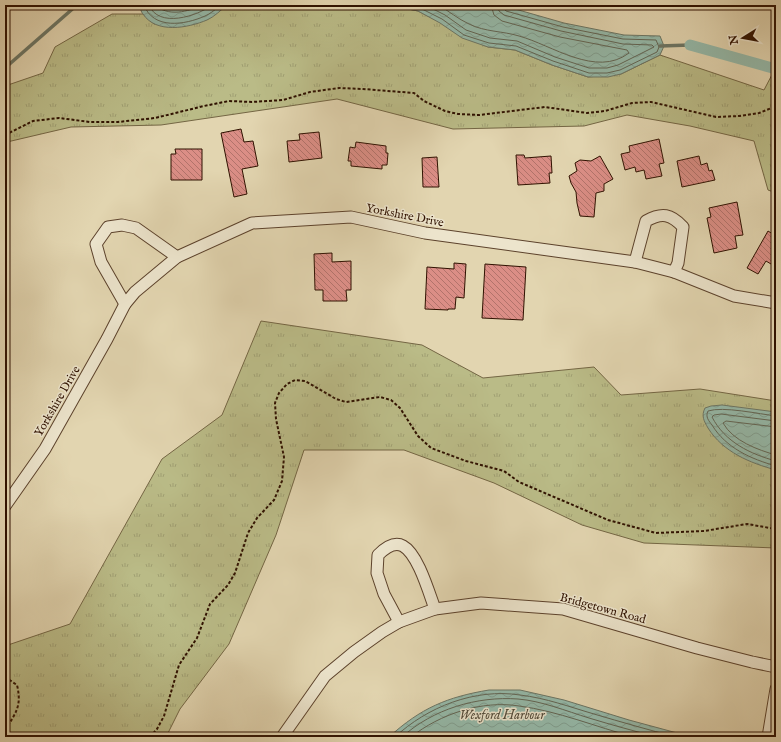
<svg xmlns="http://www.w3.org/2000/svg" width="781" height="742" font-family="'IM FELL English',serif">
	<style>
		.grass { fill: url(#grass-tufts); stroke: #746644 }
		.water { fill: url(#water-waves); stroke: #6c7665 }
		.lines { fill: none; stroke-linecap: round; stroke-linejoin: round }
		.shore { stroke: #626554; stroke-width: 1 }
		.stream { stroke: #6c7665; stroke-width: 3.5 }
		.canal { stroke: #95b9a9; stroke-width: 11 }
		.building { fill: url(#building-back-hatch); stroke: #2f1100 }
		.minor-casing { stroke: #5c422c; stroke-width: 13 }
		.path { stroke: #2f1100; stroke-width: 2; stroke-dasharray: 3 2; stroke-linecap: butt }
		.minor { stroke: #ece4cc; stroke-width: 11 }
		.labels { text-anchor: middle; stroke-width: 3; stroke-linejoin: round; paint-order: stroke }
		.street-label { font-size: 12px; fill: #2f1100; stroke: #ece4cc }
		.water-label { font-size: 13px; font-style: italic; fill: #534c3b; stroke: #ece4cc }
	</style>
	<defs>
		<pattern id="grass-tufts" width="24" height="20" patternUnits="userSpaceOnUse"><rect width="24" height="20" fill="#babb87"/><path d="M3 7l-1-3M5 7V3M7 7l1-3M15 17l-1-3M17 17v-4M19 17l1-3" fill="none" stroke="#a0a073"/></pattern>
		<pattern id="water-waves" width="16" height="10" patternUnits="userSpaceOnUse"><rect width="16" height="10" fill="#95b9a9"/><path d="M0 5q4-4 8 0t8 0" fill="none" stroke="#819e90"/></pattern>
		<pattern id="building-back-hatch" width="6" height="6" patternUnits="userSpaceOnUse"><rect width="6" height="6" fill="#db8e86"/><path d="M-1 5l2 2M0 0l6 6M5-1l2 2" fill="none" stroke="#b2736b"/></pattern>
	</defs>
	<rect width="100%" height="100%" fill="#e2d5b0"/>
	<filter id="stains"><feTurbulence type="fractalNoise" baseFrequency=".005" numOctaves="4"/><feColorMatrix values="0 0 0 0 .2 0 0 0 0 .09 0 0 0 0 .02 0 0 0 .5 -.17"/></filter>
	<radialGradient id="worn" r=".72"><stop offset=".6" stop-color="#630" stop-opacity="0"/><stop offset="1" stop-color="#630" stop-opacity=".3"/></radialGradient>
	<g class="grass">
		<path d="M227,5H389L418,11L488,47L515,50L552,65L588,77L621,74L660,55L764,90L776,67V193L768,190L754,141L690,126L627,115L584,126L453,129L337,99L161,125L71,127L7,142L5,147V86L43,73L55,47L112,14H143L154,24L208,19Z"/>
		<path d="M261,321L422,345L483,378L594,367L621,395L700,389L776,401V548L644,543L582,525L494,483L404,450H304L276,535L229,644L180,709L166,737H5V708L9,699L5,693V646L70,624L162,459L222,415Z"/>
	</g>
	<g class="water">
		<path d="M140,5H227C221,10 214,17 207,20C188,28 156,34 143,14C141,12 140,8 140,5Z"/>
		<path d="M389,5H501L564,23L624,35L660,36L664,46L660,55L621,74L608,77H588L552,65L515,50L488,47L462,38L440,23L418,11Z"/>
		<path d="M722,405L776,412V470C750,463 723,452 708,428C704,421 701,416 705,408L711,406Z"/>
		<path d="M489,690H520L564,700L629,720L692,737H389C421,708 447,697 489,690Z"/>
	</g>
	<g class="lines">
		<g class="shore">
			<path d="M144,5C153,30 185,25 205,16C210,14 216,9 221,5"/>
			<path d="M149,5C158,29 198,16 212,5"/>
			<path d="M155,5C168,17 188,12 202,5"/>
			<path d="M407,5L420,8L442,19L464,35L489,43L516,46L553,61L589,73H607L620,70L657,52L659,47L656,40L623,39L563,27L506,11L503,8L502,5"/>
			<path d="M425,5L445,15L466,30L490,38L517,41L555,57L589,68H607L618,65L654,47L652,45L623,44L561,31L504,15L499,11L497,5"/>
			<path d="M438,5C449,11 458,19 469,24C485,32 503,31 519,36C552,45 596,78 629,53L627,50L560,37L502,21L494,15L491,5"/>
			<path d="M776,416C759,414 723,406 708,411C705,417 709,421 712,425C726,448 751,459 776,466"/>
			<path d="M776,421L721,414L714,415L712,417C725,442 750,454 776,461"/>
			<path d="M776,427L726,421L723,423C733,441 758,450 776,455"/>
			<path d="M395,737C427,707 475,688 520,695C546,698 570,707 594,714C621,722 649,730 676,737"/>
			<path d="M402,737C433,709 477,696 518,699C542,701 566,711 589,718C612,725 634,731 657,737"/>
			<path d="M411,737C440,714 482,700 519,706C558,711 596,727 634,737"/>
		</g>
		<g class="stream">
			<path d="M660,46L690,45"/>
			<path d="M5,68L77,5"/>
		</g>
		<path class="canal" d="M690,45L776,69"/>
	</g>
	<g class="building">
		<path d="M241,129L244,142L253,141L258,166L242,169L247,194L234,197L221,133Z"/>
		<path d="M319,132L322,158L289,162L287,141L300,140L299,134Z"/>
		<path d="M659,139L664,163L659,164L662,176L646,179L644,170L636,172L635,167L625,170L621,154L630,152L629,146Z"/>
		<path d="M356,142L386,146V153H388L387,165H382V169L351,166V161H348L350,147L355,148Z"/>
		<path d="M175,149H202V180H171V154H176Z"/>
		<path d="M516,155H524L525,158L551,156L552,173H549L550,183L518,185Z"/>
		<path d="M600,156L613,179L604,184V191L596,193L594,217L580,216L577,203L576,192L571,183L569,176L577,171L575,163L580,160L591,161Z"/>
		<path d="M699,156L701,165L707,163L709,171L712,170L715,180L682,187L677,161Z"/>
		<path d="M437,157L439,187H423L422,158Z"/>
		<path d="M737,202L743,235L735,236L737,248L714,253L707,218L711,217L709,208Z"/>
		<path d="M768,231L776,236V267L766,261L758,274L747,268Z"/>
		<path d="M332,253V262L351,261V290H346L347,301H323V290H315L314,254Z"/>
		<path d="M454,263L466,264L464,298L456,297L455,309H448V310L425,309L427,267L454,269Z"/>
		<path d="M485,264L526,267L523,320L482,318Z"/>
	</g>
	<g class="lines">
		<g class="minor-casing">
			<g id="minor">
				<path d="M635,262L646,221C662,212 671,214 683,227L678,263L674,272"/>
				<path d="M125,304L101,262L96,244L108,227L122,225L136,228L177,257"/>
				<path d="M5,506L45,449L107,339L125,304L135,292L177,257L252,223L351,217L425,233L635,262L674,272L734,296L776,303"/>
				<path d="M399,622L384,594L377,573L378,555C384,549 394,541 403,546C418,554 429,593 435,609"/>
				<path d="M282,737L325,676L354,652L382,632L399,622L435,609L481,603L563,609L697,648L752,662L776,667"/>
				<path d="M768,737L776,689"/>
			</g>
		</g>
		<g class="path">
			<path d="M5,135L33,121L59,118L90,122H118L155,118L204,106L229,101L252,102L283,100L310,92L339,88L363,89L414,93L424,101L445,111L458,114L479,115L545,107L587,113L605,111L632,103L651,102L716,117L740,116L759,113L774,107L776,105"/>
			<path d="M5,677L17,685C22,706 16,713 5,730"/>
			<path d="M150,737L157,729L164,716L179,665L197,638L210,604L228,585L235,573L248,533L257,518L274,500L282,481L284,457L276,419L275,403L279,393L287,384L295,380L305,381L336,399L346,402L380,397L391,400L400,408L418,436L431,448L466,461L504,471L519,482L608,520L656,533L704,531L747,524L776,529"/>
		</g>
		<use href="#minor" class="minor"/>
	</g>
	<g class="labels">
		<g class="street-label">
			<text transform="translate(405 215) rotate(11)" y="4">Yorkshire Drive</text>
			<text transform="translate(57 401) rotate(-60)" y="4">Yorkshire Drive</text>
			<text transform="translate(603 608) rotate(15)" y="4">Bridgetown Road</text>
		</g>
		<g class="water-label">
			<text x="502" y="719">Wexford Harbour</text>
		</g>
	</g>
	<rect width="781" height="742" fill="none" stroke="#e2d5b0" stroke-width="20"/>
	<rect x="6" y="6" width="769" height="730" fill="none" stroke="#2f1100" stroke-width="2"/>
	<rect x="10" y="10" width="761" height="722" fill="none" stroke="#2f1100"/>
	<g transform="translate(743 38) rotate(259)" stroke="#ece4cc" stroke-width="3" paint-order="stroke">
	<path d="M0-3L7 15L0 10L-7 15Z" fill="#2f1100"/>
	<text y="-6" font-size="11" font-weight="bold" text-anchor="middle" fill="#2f1100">N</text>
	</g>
	<rect width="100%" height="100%" filter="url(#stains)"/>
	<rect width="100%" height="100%" fill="url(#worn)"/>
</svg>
